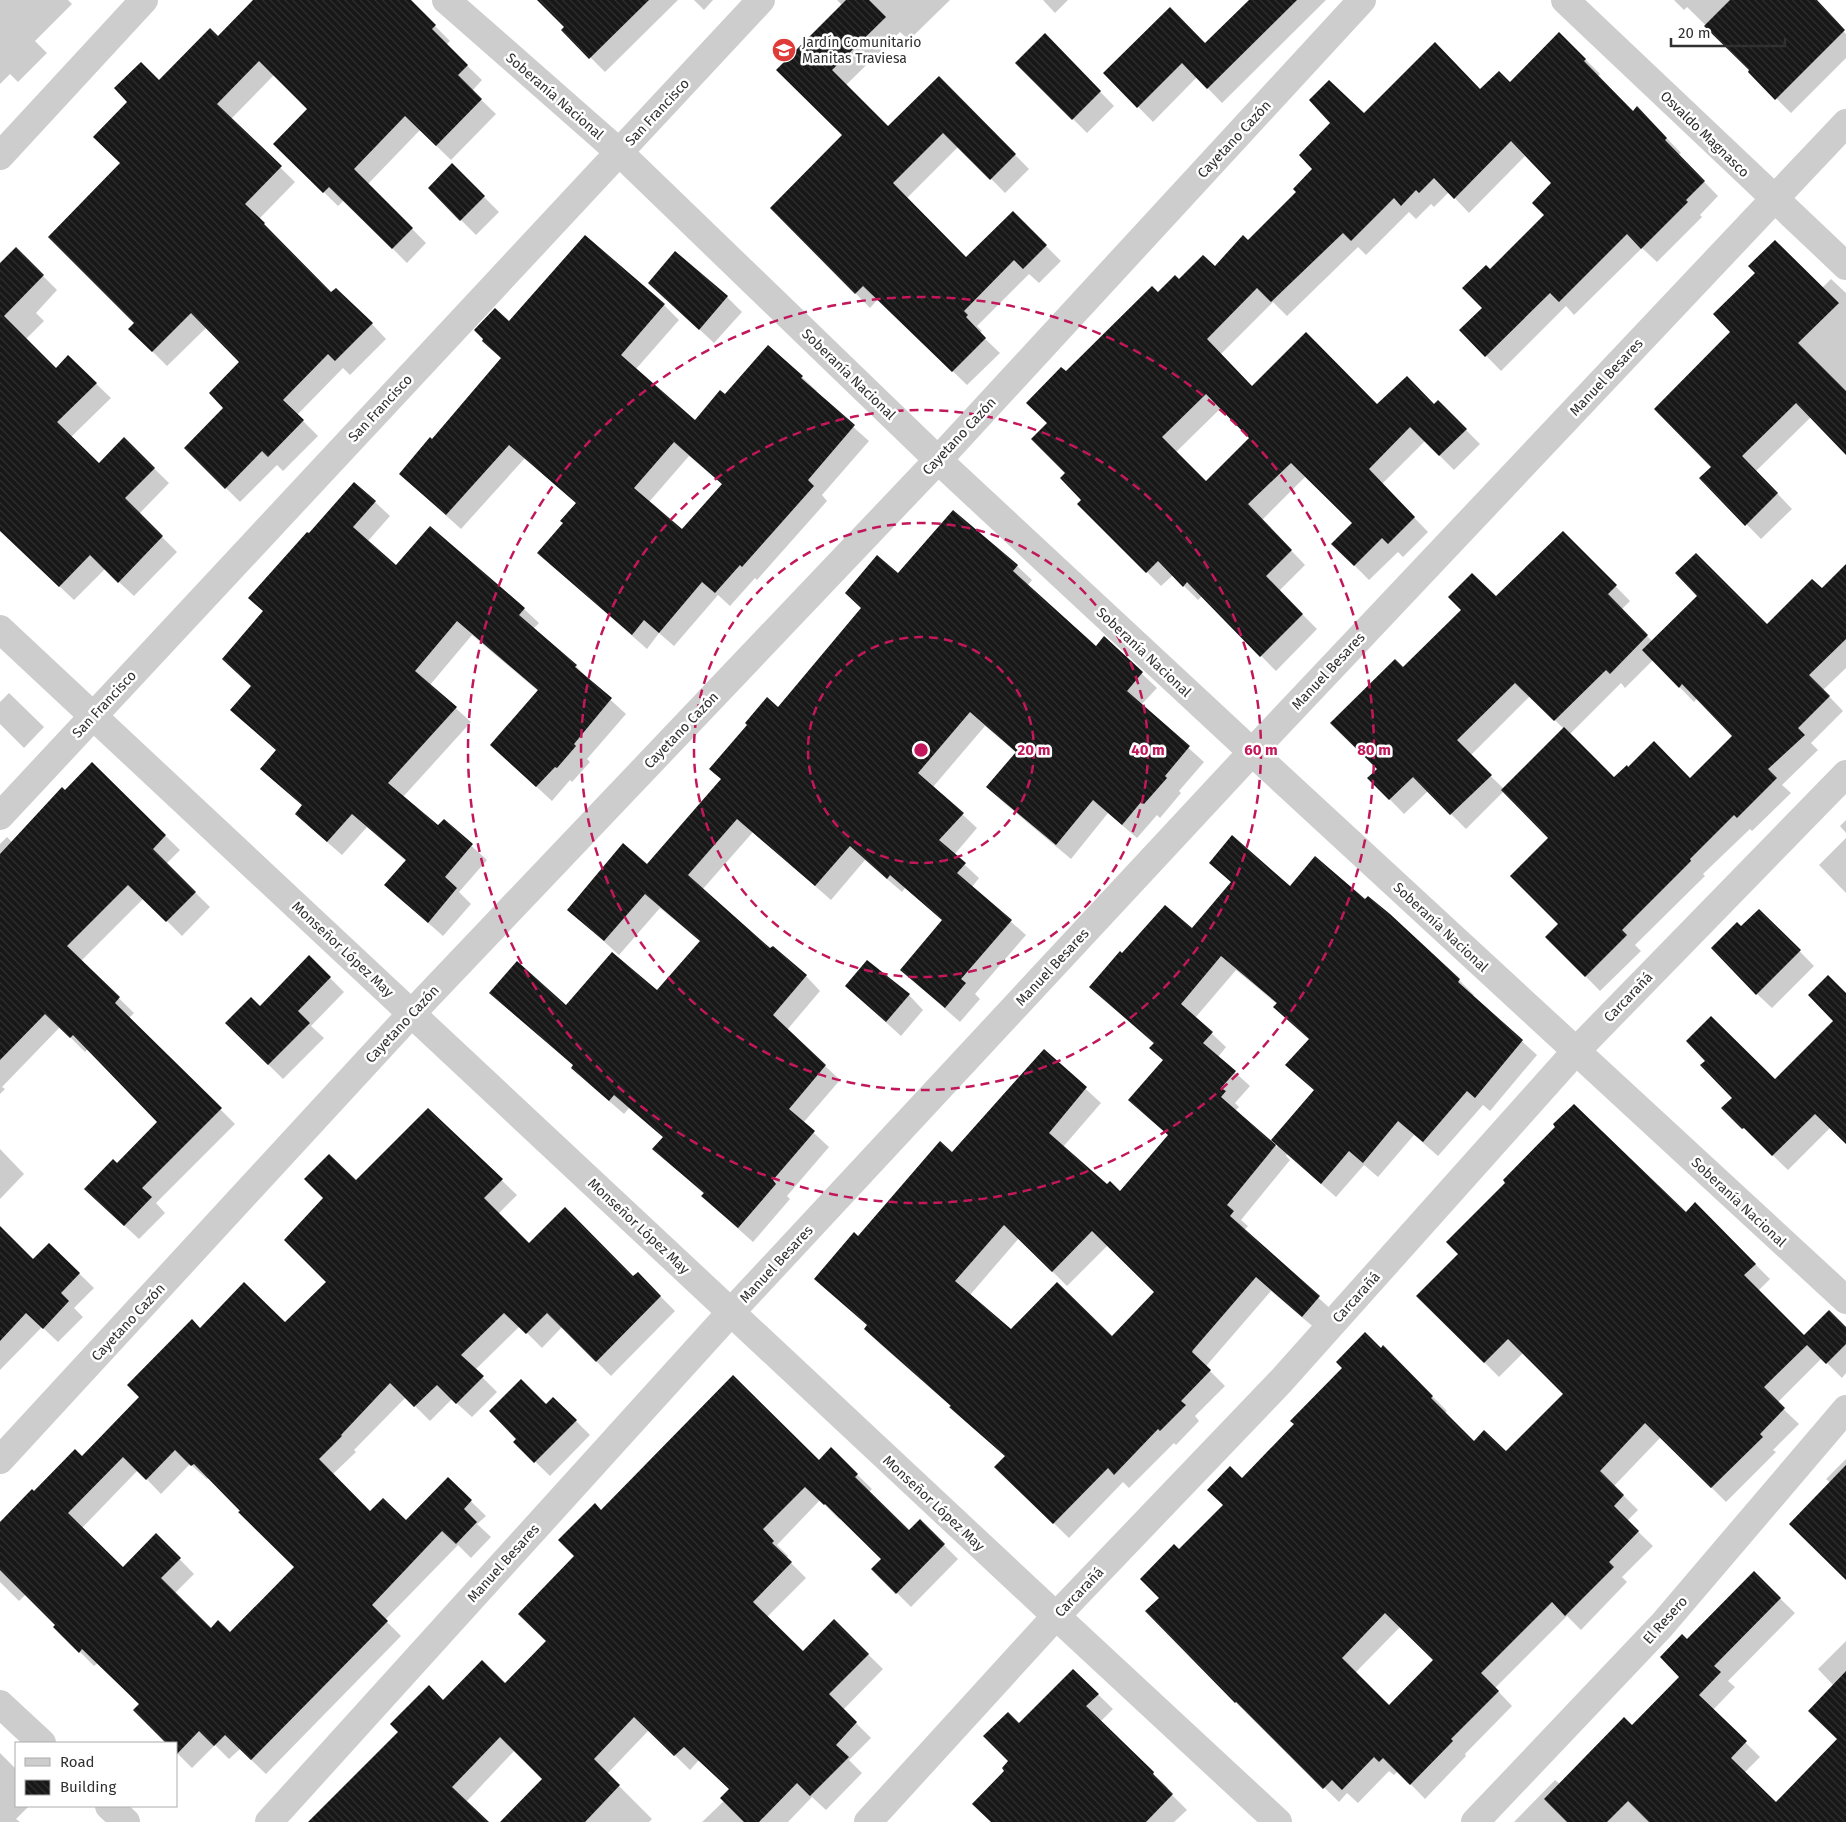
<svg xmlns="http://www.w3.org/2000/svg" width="1846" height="1822" font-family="'Fira Sans',sans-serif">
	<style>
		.shadow { fill: #0003; fill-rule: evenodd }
		.building { fill: url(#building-back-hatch); fill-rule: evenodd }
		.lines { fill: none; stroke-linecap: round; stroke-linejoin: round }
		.minor { stroke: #cdcdcd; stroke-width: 28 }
		.tertiary { stroke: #cdcdcd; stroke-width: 28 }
		.ring { fill: none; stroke: #c2185b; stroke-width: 2.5; stroke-dasharray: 9 6 }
		.labels { text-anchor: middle; stroke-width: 5; stroke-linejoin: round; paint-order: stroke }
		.poi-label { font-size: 14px; fill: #303030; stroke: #fff; text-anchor: start }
		.street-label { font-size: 14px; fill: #303030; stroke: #fff }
		.centre { fill: #c2185b; stroke: #fff; stroke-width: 2.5 }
		.ring-label { font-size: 15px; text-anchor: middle; font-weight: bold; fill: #c2185b; stroke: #fff; stroke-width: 5; stroke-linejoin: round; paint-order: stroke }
	</style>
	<defs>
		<pattern id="building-back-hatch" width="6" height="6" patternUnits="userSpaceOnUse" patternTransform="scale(1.25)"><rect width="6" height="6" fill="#171717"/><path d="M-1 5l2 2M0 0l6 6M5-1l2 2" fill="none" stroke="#303030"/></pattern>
	</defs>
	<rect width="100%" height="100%" fill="#fff"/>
	<g class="shadow">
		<path d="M0,0H68L72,4L35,41L47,53L18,82L10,74L0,84Z"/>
		<path d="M255,0H409L450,41L446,45L482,80L472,91L496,114L451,160L420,130L368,184L426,243L407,263L344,200L338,206L275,144L309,109L274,75L231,119L295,182L259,219L331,294L372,324L386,339L350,375L343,368L297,415L318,436L283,471L277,465L240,502L186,448L225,408L241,361L207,327L167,366L130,329L136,323L121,163L159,81L218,38Z"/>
		<path d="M539,0H678L605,72L563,30L566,27Z"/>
		<path d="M694,0H713L704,10Z"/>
		<path d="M837,0H950L909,40L900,32L845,86L888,128L939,78L1029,169L1005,193L959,146L907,198L966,258L1013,213L1061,261L1039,283L1029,274L977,326L982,331L979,333L1000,353L967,385L878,299L870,308L771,208L843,135L778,70L842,5Z"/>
		<path d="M1043,0H1068L1055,13Z"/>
		<path d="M1250,0H1326L1222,103L1197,77L1153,122L1105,73L1206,45Z"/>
		<path d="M1674,0H1812L1846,34V58L1791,113L1750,72L1751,70L1687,7L1684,10Z"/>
		<path d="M1559,33L1600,74L1598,76L1633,112L1652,123L1681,153L1678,155L1718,196L1700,215L1702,217L1657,262L1642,248L1574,315L1566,306L1501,371L1461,330L1483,308L1490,271L1546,215L1553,183L1526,155L1469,213L1449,192L1434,207L1431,204L1416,219L1409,212L1366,255L1358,247L1287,316L1273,302L1220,355L1252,388L1377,406L1434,405L1438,402L1480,444L1454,470L1425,441L1382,484L1428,532L1403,557L1398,552L1369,580L1333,544L1354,523L1306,476L1262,520L1305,565L1279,591L1317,629L1276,671L1202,596L1198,600L1173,575L1161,586L1079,504L1083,500L1067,473L1048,423L1066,373L1158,294L1180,281L1215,268L1248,241L1298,192L1364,115L1510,84ZM1221,408L1250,438L1206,482L1176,452Z"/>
		<path d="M1045,35L1114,106L1087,133L1017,63Z"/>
		<path d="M452,165L499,212L476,235L429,188Z"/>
		<path d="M16,249L57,290L36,313L44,321L26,339L56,369L68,357L111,398L71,437L99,465L124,439L169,483L139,514L177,552L134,596L105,569L74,600L0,530V265Z"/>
		<path d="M675,253L727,297L742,312L714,343L650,283Z"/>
		<path d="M1831,279L1846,293V453L1811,417L1756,471L1792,509L1761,539L1701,478L1712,467L1822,288Z"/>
		<path d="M664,305L679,320L636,369L695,422L725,396L802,377L817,391L815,393L869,441L822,495L827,501L757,580L755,578L730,606L718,595L674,646L659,633L647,649L554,567L564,523L577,504L525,458L461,529L400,474L432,441L502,359L484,341L509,323ZM689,456L723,485L682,531L649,502Z"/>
		<path d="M375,502L390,516L368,541L396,566L524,609L539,623L533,629L576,666L590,681L626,714L587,759L590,762L572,782L570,780L552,801L491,745L538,691L472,635L430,685L471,722L403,797L438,827L444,821L487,860L459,892L471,904L443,936L401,899L406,861L367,827L342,855L311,828L296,814L303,806L262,769L277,751L232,710L252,686L264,612L250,598L309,535Z"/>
		<path d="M1563,533L1630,601L1621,610L1652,641L1767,626L1822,590L1846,565V668L1823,690L1843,711L1811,743L1818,750L1782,785L1791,793L1752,831L1750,829L1703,874L1705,876L1635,945L1641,951L1600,991L1547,937L1559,924L1550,838L1504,791L1466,829L1428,791L1404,814L1369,778L1378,769L1403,668L1496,598ZM1653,660L1694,702L1697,698L1734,736L1690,779H1614L1570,734L1621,683L1625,688ZM1530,696L1564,729L1504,789L1470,756Z"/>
		<path d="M1017,566L1032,580L1027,586L1096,647L1104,638L1157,688L1141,705L1204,762L1179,791L1181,793L1160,818L1157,815L1137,838L1108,813L1071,859L1003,802L988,787L1017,753L985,726L933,787L977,828L954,855L979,878L972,887L1026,935L975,994L980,999L960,1022L901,970L943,921L905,888L902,892L865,860L831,900L753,832L702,890L771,950L806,976L820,991L787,1030L840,1080L803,1123L829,1147L787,1196L790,1199L753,1242L717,1210L703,1196L704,1194L654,1149L664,1138L629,1108L624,1114L587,1082L573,1068L574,1066L506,1007H566L657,992L701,942L660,908L619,955L569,910L648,866L722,780L778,708L898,575Z"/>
		<path d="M9,693L44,727L24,748L0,724V702Z"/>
		<path d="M92,764L180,850L166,864L210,907L182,936L144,898L81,961L134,1013L129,1018L235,1124L156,1203L165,1213L139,1239L100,1203L117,1165L159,1122L88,1049L85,1052L60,1027L2,1087L5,1089L0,1094V844L7,837L12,842Z"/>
		<path d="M1846,820V833L1840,826Z"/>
		<path d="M1846,838V893L1819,865Z"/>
		<path d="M1211,863L1290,887L1459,980L1474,995L1472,996L1537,1055L1490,1111L1483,1105L1438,1156L1414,1135L1378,1177L1364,1165L1336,1197L1287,1154L1286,1156L1290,1160L1241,1220L1248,1226L1244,1230L1334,1312L1317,1330L1271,1291L1207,1365V1368L1225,1386L1195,1416L1199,1421L1176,1445L1174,1443L1129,1488L1123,1482L1069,1538L996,1467L1006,1457L966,1422L952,1407L880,1344L865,1329L868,1326L816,1278L952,1153L1044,1051L1101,1103L1063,1147L1107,1186L1121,1193L1169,1136L1164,1061L1154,1044L1091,987L1122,955L1192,930L1232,883ZM1236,970L1277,1004L1275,1007L1310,1040L1287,1065L1315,1091L1277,1147L1235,1111L1239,1107L1235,1103L1250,1086L1218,1057L1226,1047L1195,1018ZM1019,1238L1067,1286L1108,1245L1156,1292L1112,1338L1011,1331L970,1295Z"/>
		<path d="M1759,910L1814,966L1772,1008L1757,994L1741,928Z"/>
		<path d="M309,957L344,992L311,1026L324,1038L283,1079L226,1023L260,1008Z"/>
		<path d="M846,986L909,995L923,1010L901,1036Z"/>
		<path d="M1846,994V1143L1831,1127L1788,1170L1723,1108L1775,1081L1835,1021Z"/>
		<path d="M428,1110L517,1195L498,1214L529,1245L634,1278L638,1274L675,1311L611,1376L562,1327L542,1348L520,1326L475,1370L497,1392L472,1417L452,1399L430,1421L406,1397L354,1450L356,1452L333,1474L371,1513L406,1522L448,1479L486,1516L477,1524L491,1537L471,1558L458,1545L385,1620L401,1636L266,1774L240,1749L229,1759L215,1745L192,1768L176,1752V1743H168L135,1710L140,1705L98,1663L94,1666L55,1627L57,1625L26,1594L19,1601L0,1582V1524L34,1493L82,1458L141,1397L200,1329L285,1324L328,1282L356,1182ZM190,1464L207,1479L209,1477L296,1567L230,1634L211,1629L175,1593L194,1574L156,1535L123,1569L82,1528L138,1470L161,1494Z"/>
		<path d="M0,1149L24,1174L0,1199Z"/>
		<path d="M1695,1204L1770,1279L1758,1291L1804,1337L1846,1329V1373L1842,1378L1822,1358L1777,1403L1799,1424L1773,1450L1776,1452L1726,1502L1661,1437L1614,1486L1638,1510L1627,1521L1653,1546L1622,1577L1627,1582L1581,1630L1567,1616L1495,1688L1512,1706L1465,1754L1466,1756L1425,1799L1398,1771L1394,1775L1389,1771L1358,1803L1347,1793L1339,1802L1182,1648L1160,1598L1179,1551L1224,1505L1242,1480L1383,1347L1447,1411L1445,1413L1474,1442L1506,1453L1565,1394L1523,1353L1499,1377L1418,1296L1686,1213ZM1400,1627L1434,1660L1389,1707L1355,1673Z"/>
		<path d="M0,1228L33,1261L49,1244L94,1288L74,1308L83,1317L58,1342L42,1327L0,1370Z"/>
		<path d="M553,1398L590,1435L550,1476L515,1442Z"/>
		<path d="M831,1449L872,1489L869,1492L909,1532L920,1521L958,1559L911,1607L873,1569L882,1559L841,1518L839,1519L820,1500L777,1545L788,1556L786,1558L806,1578L767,1617L803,1653L834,1621L883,1669L843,1710L871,1738L849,1760L862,1773L826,1810L812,1797L788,1822H702L724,1801L730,1790L699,1760L690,1770L649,1730L607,1774L652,1819L649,1822H502L544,1779L515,1750L466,1802L487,1822H310L443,1701L505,1685L548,1641L576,1556L601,1511L819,1462Z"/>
		<path d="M1846,1459V1579L1831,1483L1826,1479Z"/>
		<path d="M1754,1573L1795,1613L1728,1681L1735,1687L1713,1710L1760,1757L1744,1773L1776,1804L1839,1739L1834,1686L1818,1669L1846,1641V1822H1514L1555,1780L1560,1784L1632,1727L1681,1677L1687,1640Z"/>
		<path d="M1073,1670L1113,1709L1100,1722L1168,1788L1166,1789L1187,1810L1174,1822H992L1019,1725Z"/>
		<path d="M0,1753L16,1769V1806H29L16,1819L20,1822H0Z"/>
	</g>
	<g class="building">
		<path d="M253,0H411L436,25L432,29L468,65L458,75L482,99L436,146L405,116L354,169L413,228L392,249L329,187L323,193L273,144L307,109L259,61L217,104L282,166L245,204L265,223L264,224L331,292L336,288L373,323L335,361L328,354L283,400L304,420L268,457L262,451L225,489L184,448L223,408L209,393L239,362L191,313L152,352L128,329L134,323L48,237L120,163L93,137L127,102L114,88L141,62L159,80L210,28L218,36Z"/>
		<path d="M537,0H649L589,59L561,30L564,27Z"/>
		<path d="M846,0H869L886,17L832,70L888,126L939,76L1016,154L990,180L943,133L893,183L966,257L1013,211L1047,245L1023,269L1014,260L964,311L968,315L966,317L986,338L952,372L863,286L855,294L770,208L842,135L776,70Z"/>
		<path d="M1249,0H1297L1207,89L1182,63L1137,108L1103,73L1170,7L1205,43Z"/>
		<path d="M1730,0H1817L1845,30L1775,100L1748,72L1749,70L1704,26Z"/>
		<path d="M1559,32L1586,59L1584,61L1633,111L1637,106L1667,138L1665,140L1705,181L1686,200L1688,202L1641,249L1627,234L1559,302L1550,293L1485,357L1459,330L1482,308L1462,288L1486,265L1490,269L1544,215L1532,203L1551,183L1511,141L1454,199L1434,178L1419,193L1416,190L1401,206L1394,198L1351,241L1343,233L1271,302L1257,288L1207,339L1252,386L1306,332L1377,404L1407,376L1434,404L1438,400L1467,429L1439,456L1410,427L1369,469L1415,517L1388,544L1382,538L1354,566L1331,544L1352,523L1291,463L1248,504L1292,550L1266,576L1303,614L1260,657L1187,582L1183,587L1158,561L1146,573L1077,504L1081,500L1060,478L1065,473L1031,439L1047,423L1026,403L1061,367L1066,371L1152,286L1158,292L1175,275L1179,279L1203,255L1215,266L1243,235L1248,240L1296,192L1293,189L1312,169L1299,155L1330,123L1309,100L1329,80L1364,113L1435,42L1480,89L1499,71L1510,82ZM1206,394L1249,438L1206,481L1162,437Z"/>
		<path d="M1045,33L1101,91L1072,120L1015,63Z"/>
		<path d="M452,163L485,196L460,221L428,188Z"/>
		<path d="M585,235L665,304L621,355L695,420L720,390L725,394L768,345L803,376L801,378L855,425L808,480L814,486L742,567L740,565L715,593L702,582L659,633L644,620L632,635L537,553L563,523L560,521L576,503L509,445L446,515L399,474L430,437L432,439L501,358L482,341L483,339L474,330L495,308L509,321ZM674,442L722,484L682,529L634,488Z"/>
		<path d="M1775,240L1839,303L1798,343L1846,391V455L1796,403L1742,456L1778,493L1745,526L1699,478L1711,467L1654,409L1730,332L1713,314L1755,273L1748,266Z"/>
		<path d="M16,247L44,275L4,316L56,368L68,355L97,383L57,422L99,463L124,437L155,468L125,498L163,536L118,583L90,555L59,587L0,531V263Z"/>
		<path d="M675,251L728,296L699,330L648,283Z"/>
		<path d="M354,482L376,501L353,527L396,565L430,526L525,608L519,615L577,665L575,667L612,698L574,744L576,746L557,768L555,767L536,787L490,745L538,690L457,621L415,671L457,707L388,783L438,825L444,819L473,844L445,877L457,888L428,923L384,885L406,860L352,814L327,842L295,814L302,805L260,769L276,750L230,710L251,686L222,659L263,611L248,598L307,532L309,533Z"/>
		<path d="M953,510L1018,565L1013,571L1096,646L1104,636L1143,672L1127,691L1190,746L1165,776L1167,778L1144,804L1141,802L1122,825L1093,800L1056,845L986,787L1016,752L970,712L918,773L964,813L939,840L966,863L957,873L1012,920L961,979L966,983L945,1008L900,970L942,920L890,875L887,879L850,846L815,886L737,819L688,875L770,948L773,946L807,975L773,1015L826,1065L789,1109L815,1131L773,1180L776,1184L738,1228L701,1196L704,1193L652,1149L663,1137L614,1095L609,1101L571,1068L573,1065L489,993L517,961L566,1005L612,952L657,990L700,941L645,894L604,941L567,910L623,843L647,864L721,779L709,769L747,725L745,723L767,697L778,707L861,608L845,593L877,555L898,573Z"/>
		<path d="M1563,531L1617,585L1608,594L1648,635L1610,674L1606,670L1554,721L1515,683L1457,740L1492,775L1450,815L1413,777L1389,800L1367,778L1377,769L1330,723L1395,659L1403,667L1461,610L1448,597L1472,573L1496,596Z"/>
		<path d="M1696,553L1767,624L1812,579L1822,588L1846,564V639L1809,675L1830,696L1798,728L1805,735L1768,769L1777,778L1737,818L1734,815L1690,859L1691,861L1622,930L1627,935L1585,977L1545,937L1558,924L1510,876L1548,838L1501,790L1564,727L1614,777L1627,765L1628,767L1654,741L1690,778L1732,736L1682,684L1679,688L1642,650L1697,596L1675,573Z"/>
		<path d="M92,762L166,835L153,849L196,892L166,922L128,885L67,946L120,997L115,1003L222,1108L142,1188L152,1197L124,1226L84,1189L113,1159L117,1163L157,1122L73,1035L70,1038L45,1014L0,1060V854L62,787L65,790Z"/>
		<path d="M1232,835L1290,886L1315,856L1365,899L1368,896L1390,914L1460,979L1458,982L1523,1040L1475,1098L1467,1091L1423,1142L1398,1121L1363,1163L1349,1151L1321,1184L1271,1140L1314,1090L1285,1065L1309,1039L1273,1007L1277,1003L1221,956L1181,1004L1213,1032L1203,1043L1236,1071L1221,1088L1226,1091L1221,1097L1276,1145L1227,1205L1234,1211L1230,1216L1320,1296L1302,1317L1256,1277L1193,1350L1192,1352L1211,1370L1181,1401L1186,1405L1160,1431L1158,1429L1114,1475L1108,1468L1053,1524L994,1467L1005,1456L949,1407L951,1406L864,1329L867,1325L814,1279L854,1232L858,1236L940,1141L952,1152L1044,1049L1087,1087L1049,1133L1107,1184L1110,1181L1120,1191L1168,1135L1128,1100L1163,1060L1149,1048L1154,1043L1089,987L1120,951L1122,953L1165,905L1192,928L1231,882L1209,863ZM1004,1225L1052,1272L1092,1231L1154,1292L1112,1336L1057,1282L1011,1329L955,1281Z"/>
		<path d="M1759,909L1801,950L1756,995L1711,948L1737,922L1741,926Z"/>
		<path d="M309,955L331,977L298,1011L310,1023L268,1065L225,1023L251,997L260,1006Z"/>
		<path d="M867,960L910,994L886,1022L845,986Z"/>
		<path d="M1828,975L1846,993V1144L1815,1114L1772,1156L1744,1128L1742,1129L1721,1108L1732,1098L1700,1065L1705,1061L1686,1041L1711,1016L1775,1079L1833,1021L1808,995Z"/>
		<path d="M1574,1104L1686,1212L1695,1202L1756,1264L1744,1275L1804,1335L1829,1310L1846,1327V1344L1826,1364L1807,1345L1764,1387L1785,1408L1760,1434L1763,1437L1711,1488L1645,1423L1600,1471L1624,1495L1614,1506L1639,1531L1609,1562L1614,1567L1565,1616L1552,1602L1481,1673L1499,1691L1451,1739L1453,1741L1410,1785L1383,1758L1379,1762L1374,1757L1342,1790L1332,1780L1323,1789L1236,1702L1235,1703L1145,1611L1159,1598L1140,1579L1174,1544L1179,1549L1223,1505L1207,1490L1230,1466L1242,1478L1294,1424L1290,1421L1342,1368L1336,1362L1365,1332L1381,1348L1383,1345L1433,1396L1431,1398L1474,1441L1484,1430L1506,1451L1563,1394L1508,1339L1484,1363L1416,1296L1458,1254L1446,1242L1505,1183L1503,1180L1555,1127L1553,1124ZM1385,1613L1433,1660L1389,1705L1342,1658Z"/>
		<path d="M428,1108L503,1179L484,1198L529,1243L565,1207L633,1276L638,1272L661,1296L596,1362L547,1313L526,1334L504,1313L461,1355L484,1376L456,1404L437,1385L414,1407L390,1383L341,1435L342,1436L319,1459L370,1511L383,1498L406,1520L448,1477L472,1500L464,1509L477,1522L456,1544L442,1531L372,1605L388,1621L251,1760L225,1735L214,1746L199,1731L177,1754L176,1743H166L133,1710L139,1704L82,1649L79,1653L53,1627L55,1625L0,1570V1522L32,1489L34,1491L75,1449L82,1456L139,1397L127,1385L192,1319L200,1328L244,1282L285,1322L326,1282L284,1240L323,1198L304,1179L329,1154L356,1180ZM175,1450L191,1466L194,1464L240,1511L238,1512L294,1567L230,1632L218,1620L211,1628L161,1578L181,1558L156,1533L123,1567L68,1513L123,1457L146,1480Z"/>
		<path d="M0,1226L33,1259L49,1243L80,1273L61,1293L69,1301L43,1329L26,1313L0,1341Z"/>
		<path d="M733,1375L819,1460L831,1447L858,1474L855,1477L909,1530L920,1519L945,1544L896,1594L871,1569L881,1559L825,1504L824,1505L805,1487L763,1529L774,1541L772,1543L792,1562L753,1602L803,1651L834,1619L869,1654L829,1694L857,1722L836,1745L849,1757L810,1796L797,1783L759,1822H744L720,1798L729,1789L684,1747L674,1756L634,1717L594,1759L620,1785L585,1822H500L542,1779L500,1737L452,1787L489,1822H308L398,1732L390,1724L429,1685L443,1700L482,1660L505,1683L546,1641L518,1614L574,1556L558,1540L595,1503L601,1510Z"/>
		<path d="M521,1379L546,1404L553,1397L577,1420L534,1463L513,1442L516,1439L489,1411Z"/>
		<path d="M1846,1465V1580L1789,1524Z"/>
		<path d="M1754,1571L1781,1598L1714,1666L1721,1672L1699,1695L1747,1741L1731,1758L1776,1802L1837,1739L1808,1711L1846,1671V1822H1649L1628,1801L1607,1822H1567L1544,1799L1624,1717L1632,1725L1679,1677L1660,1657L1682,1634L1687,1639Z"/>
		<path d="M1073,1669L1099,1694L1086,1706L1154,1772L1153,1774L1173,1794L1146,1822H991L972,1804L1004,1771L1002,1768L1008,1761L983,1736L1008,1712L1019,1723Z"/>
	</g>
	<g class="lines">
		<g class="minor">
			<path d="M446,0L619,152L938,460L1252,752L1846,1300"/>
			<path d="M1565,0L1846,266"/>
			<path d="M0,629L1056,1616L1278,1822"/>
			<path d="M0,816L761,0"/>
			<path d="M0,1460L411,1014L938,460L1362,0"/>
			<path d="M0,1704L42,1743"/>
			<path d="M109,1806L126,1822"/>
			<path d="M269,1822L731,1312L1252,752L1846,123"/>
			<path d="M868,1822L1056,1616L1281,1381L1576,1051L1846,774"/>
			<path d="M1475,1822L1662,1625L1846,1409"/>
		</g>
		<path class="tertiary" d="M0,156L144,0"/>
	</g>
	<g class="ring">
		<circle cx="921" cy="750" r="113"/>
		<circle cx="921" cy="750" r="227"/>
		<circle cx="921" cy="750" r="340"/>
		<circle cx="921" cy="750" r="453"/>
	</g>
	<defs>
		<g id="school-disc" transform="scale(1.25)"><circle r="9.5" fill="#df3c39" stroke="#fff"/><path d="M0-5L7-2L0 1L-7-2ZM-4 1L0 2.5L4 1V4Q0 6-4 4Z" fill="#fff"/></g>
	</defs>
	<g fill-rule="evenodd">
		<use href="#school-disc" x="784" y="50"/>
	</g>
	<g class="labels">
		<g class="poi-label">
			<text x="802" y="47">Jardín Comunitario<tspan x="802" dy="16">Manitas Traviesa</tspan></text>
		</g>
		<g class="street-label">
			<text transform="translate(555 96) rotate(41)" y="5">Soberanía Nacional</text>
			<text transform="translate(657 112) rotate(-47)" y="5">San Francisco</text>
			<text transform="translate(1705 134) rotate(44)" y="5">Osvaldo Magnasco</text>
			<text transform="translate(1234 139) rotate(-47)" y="5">Cayetano Cazón</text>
			<text transform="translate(849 374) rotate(44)" y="5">Soberanía Nacional</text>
			<text transform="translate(1606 377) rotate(-47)" y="5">Manuel Besares</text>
			<text transform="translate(380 408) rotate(-47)" y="5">San Francisco</text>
			<text transform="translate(959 436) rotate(-47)" y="5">Cayetano Cazón</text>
			<text transform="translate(1144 652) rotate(43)" y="5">Soberanía Nacional</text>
			<text transform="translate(1328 671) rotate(-47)" y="5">Manuel Besares</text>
			<text transform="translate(104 704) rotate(-47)" y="5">San Francisco</text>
			<text transform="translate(681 730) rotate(-46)" y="5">Cayetano Cazón</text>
			<text transform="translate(1441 927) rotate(43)" y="5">Soberanía Nacional</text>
			<text transform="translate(343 949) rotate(43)" y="5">Monseñor López May</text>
			<text transform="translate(1052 967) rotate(-47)" y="5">Manuel Besares</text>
			<text transform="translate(1628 997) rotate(-46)" y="5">Carcarañá</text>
			<text transform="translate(402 1024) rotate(-47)" y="5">Cayetano Cazón</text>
			<text transform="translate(1739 1202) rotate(43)" y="5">Soberanía Nacional</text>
			<text transform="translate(639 1226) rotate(43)" y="5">Monseñor López May</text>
			<text transform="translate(776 1264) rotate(-47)" y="5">Manuel Besares</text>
			<text transform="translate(1356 1297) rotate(-48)" y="5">Carcarañá</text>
			<text transform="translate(128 1322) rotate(-47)" y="5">Cayetano Cazón</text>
			<text transform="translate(934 1503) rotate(43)" y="5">Monseñor López May</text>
			<text transform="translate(503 1563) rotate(-48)" y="5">Manuel Besares</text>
			<text transform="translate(1079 1592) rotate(-46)" y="5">Carcarañá</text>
			<text transform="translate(1665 1620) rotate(-48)" y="5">El Resero</text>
		</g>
	</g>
	<circle cx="921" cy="750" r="8" class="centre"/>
	<g class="ring-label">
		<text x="1034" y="755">20 m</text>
		<text x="1148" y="755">40 m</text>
		<text x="1261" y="755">60 m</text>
		<text x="1374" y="755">80 m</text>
	</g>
	<rect x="15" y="1742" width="162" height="65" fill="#ffffff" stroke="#acacac"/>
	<rect x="25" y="1758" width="25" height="8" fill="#cdcdcd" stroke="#acacac"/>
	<text x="60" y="1767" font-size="15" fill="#303030">Road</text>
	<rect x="25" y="1780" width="25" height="15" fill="url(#building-back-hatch)" stroke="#acacac"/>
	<text x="60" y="1792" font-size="15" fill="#303030">Building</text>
	<path d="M1671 38v8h114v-8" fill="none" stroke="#303030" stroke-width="2.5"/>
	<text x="1678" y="38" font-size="15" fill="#303030" stroke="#ffffff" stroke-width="4" paint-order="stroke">20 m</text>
</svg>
